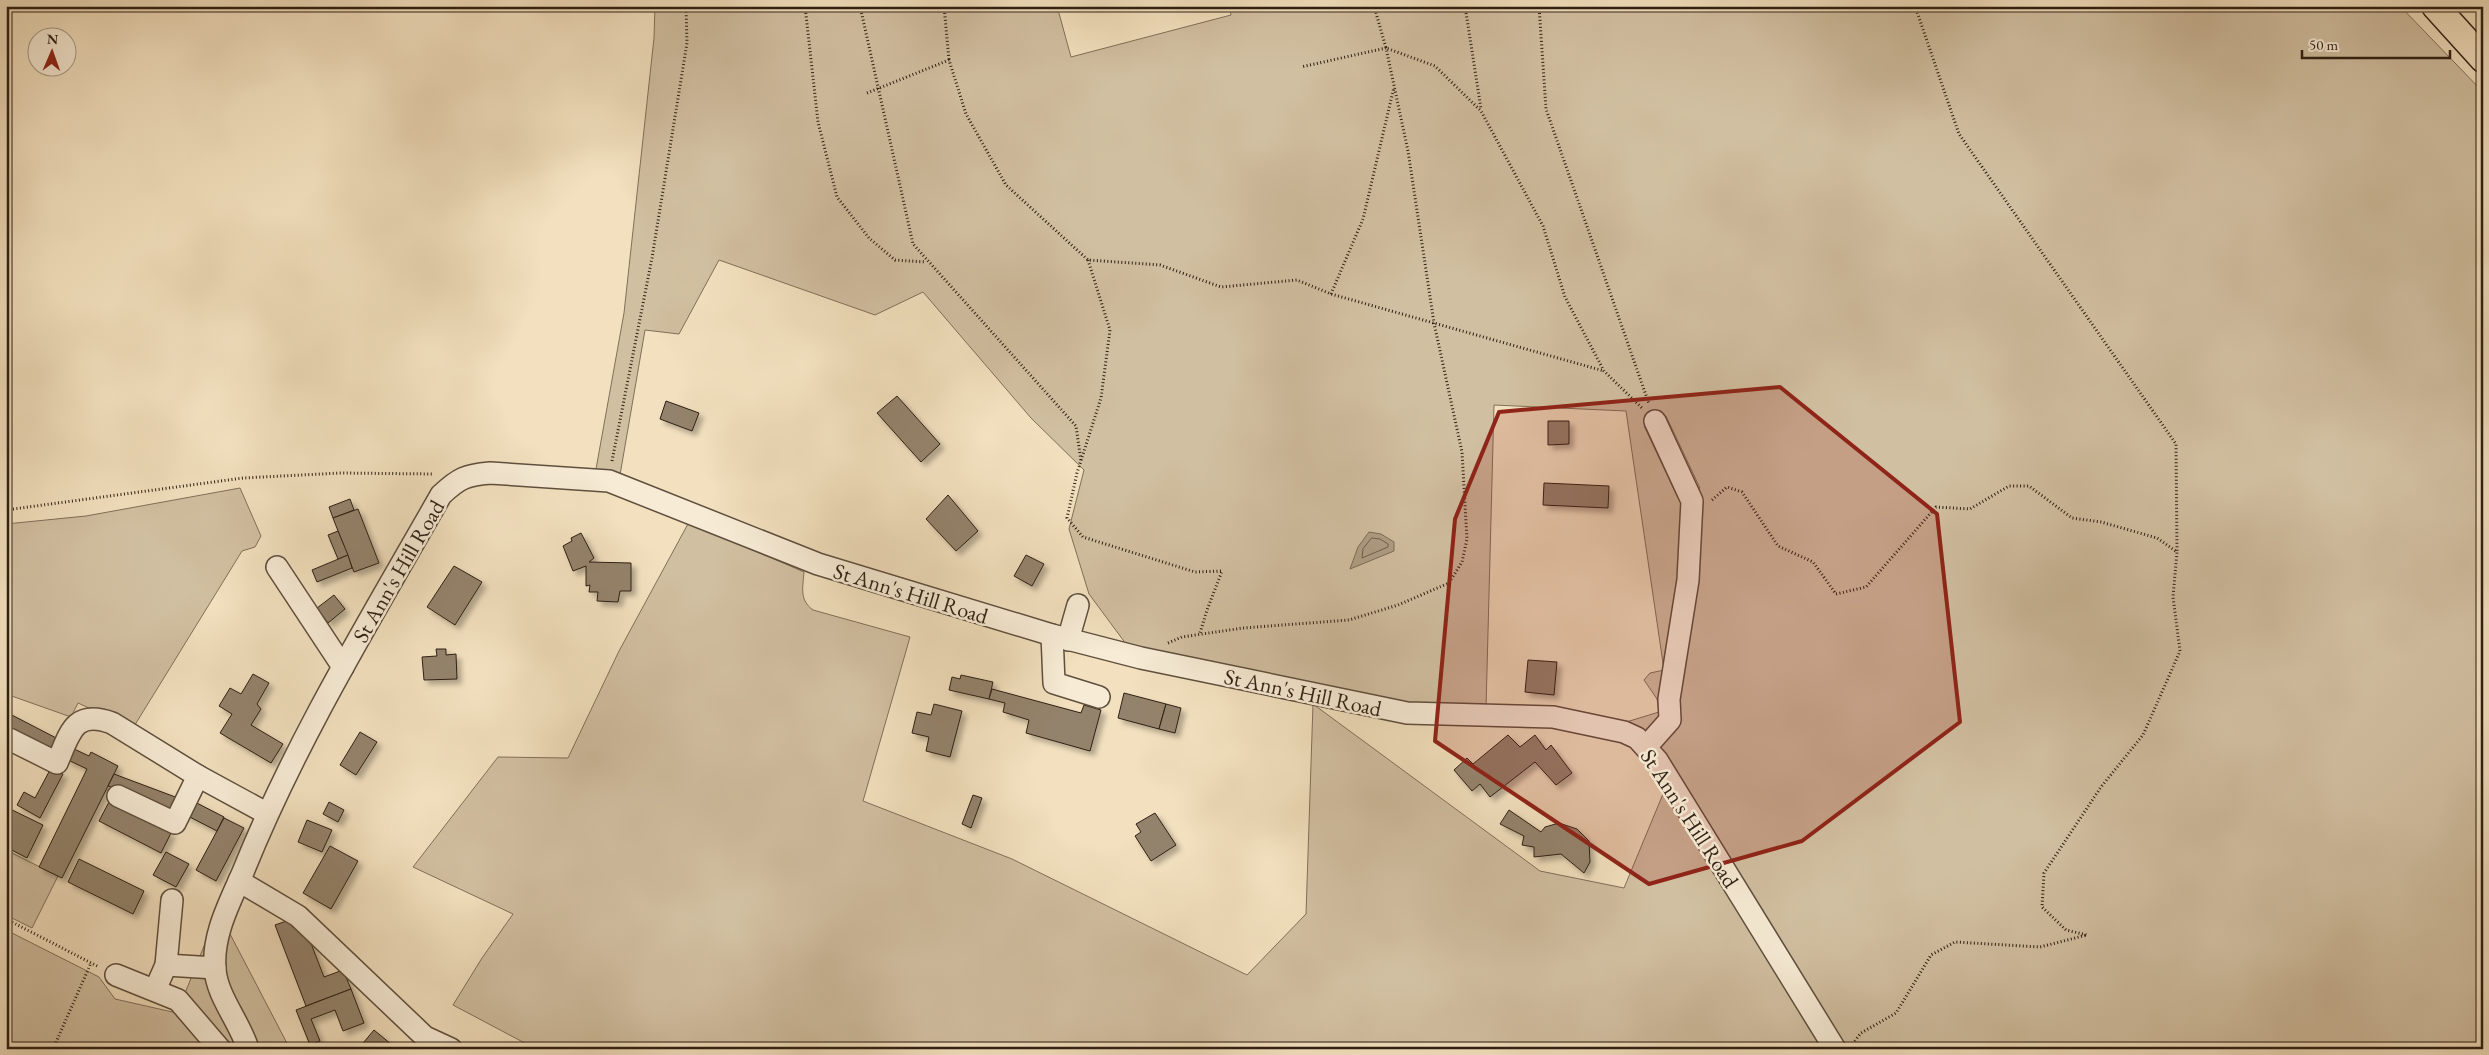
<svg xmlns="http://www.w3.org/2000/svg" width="2489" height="1055" font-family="'EB Garamond',serif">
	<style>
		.green { fill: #d1bfa1; stroke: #806f5a; fill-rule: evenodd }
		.water { fill: #af9e84; stroke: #7b6b57 }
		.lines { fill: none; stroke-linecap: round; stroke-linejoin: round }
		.shore { stroke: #6e5e4c; stroke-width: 1 }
		.building { fill: #94836c; stroke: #2e1f13; filter: url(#shadow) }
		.minor-casing { stroke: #5f4f3e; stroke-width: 24 }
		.major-casing { stroke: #2e1f13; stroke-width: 29 }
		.path { stroke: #2e1f13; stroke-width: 3; stroke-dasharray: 1 2.5; stroke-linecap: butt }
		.minor { stroke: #f7ebd5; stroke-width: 21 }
		.major { stroke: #f2e0be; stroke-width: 26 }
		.marked { fill: #8f2418; fill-opacity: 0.2; stroke: #8f2418; stroke-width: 4; stroke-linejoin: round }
		.labels { text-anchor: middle; stroke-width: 5; stroke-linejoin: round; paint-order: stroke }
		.street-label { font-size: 22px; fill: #2e1f13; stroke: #f7ebd5 }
	</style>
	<defs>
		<filter id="shadow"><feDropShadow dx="4.5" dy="4.5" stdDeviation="2.5" flood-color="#0004"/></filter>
	</defs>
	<rect width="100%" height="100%" fill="#f2e0be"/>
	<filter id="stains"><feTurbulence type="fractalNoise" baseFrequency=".004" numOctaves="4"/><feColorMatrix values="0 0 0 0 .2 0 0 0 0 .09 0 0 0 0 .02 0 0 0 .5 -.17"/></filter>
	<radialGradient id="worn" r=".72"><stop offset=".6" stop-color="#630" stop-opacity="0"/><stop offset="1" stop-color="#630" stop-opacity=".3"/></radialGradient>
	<g class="green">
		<path d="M655,6H1057L1071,57L1231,15L1229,6H2400L2483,92V1049H536L453,1005L482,958L513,914L413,867L498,757L568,758L619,651L689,522L804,572C803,587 799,600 813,610L910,637L863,801L1012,859L1247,975L1306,914L1313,704L1540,871L1624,888L1663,794L1623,723L1659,712L1657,699L1644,680L1650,673L1664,670L1626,411L1494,405L1486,708L1409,705L1129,648L1089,594L1069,529L1084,470L1031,418L923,292L875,315L719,260L679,334L645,330L620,475L596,469L624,313L654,38ZM1666,416L1700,488L1678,498L1644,426Z"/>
		<path d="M240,488L261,536L255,547L242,551L133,728L78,703L71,717L6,694V524L86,516Z"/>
		<path d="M6,850L58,876L32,928L6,915Z"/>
		<path d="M227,889L243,897L229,932L290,1049H6V930L99,977L115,999L177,1013Z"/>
	</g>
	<path class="water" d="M1369,532L1381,534L1394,542V551L1350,569L1358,547Z"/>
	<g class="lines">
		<path class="shore" d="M1372,538L1380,539L1388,544V547L1362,558L1363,549Z"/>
	</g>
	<g class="building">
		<path d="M897,396L940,444L921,462L877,413Z"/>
		<path d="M666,401L699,413L692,431L660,419Z"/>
		<path d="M1548,421H1569V444L1548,445Z"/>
		<path d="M1544,483L1609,486L1608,508L1543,505Z"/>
		<path d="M948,495L978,531L956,551L926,519Z"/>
		<path d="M350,499L354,510L333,518L329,507Z"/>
		<path d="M358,509L379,563L354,572L333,518Z"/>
		<path d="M338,531L348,555L338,559L328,535Z"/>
		<path d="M581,533L594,558L589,562L631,563V591H620L618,602L597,601L598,592H589L590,585L586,586V566L573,571L563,546L572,541L571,538Z"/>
		<path d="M348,555L352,568L317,582L312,570Z"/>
		<path d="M1026,555L1044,564L1032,586L1014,576Z"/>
		<path d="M454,566L482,582L455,625L427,607Z"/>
		<path d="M334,595L345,609L328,623L317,608Z"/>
		<path d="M436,649H446V655L456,654L457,679L424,680L422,657L437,656Z"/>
		<path d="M1528,660L1557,662L1554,695L1525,692Z"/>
		<path d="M253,674L269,683L257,704L261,709L251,725L283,744L271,763L220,733L232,714L219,706L230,688L241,694Z"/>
		<path d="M961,675L993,682L989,699L949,690L952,677L960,679Z"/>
		<path d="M992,689L1081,713L1084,705L1101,710L1090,751L1026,733L1029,720L1003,712L1005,703L989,699Z"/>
		<path d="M1124,693L1166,704L1159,729L1118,718Z"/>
		<path d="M934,704L962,711L950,757L926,751L929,737L912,733L917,712L931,715Z"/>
		<path d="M1166,704L1181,708L1175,733L1159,729Z"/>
		<path d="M6,712L62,741L54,755L6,731Z"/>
		<path d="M360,732L377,742L356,775L340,765Z"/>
		<path d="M1508,735L1520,747L1535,735L1546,750L1551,745L1572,773L1556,785L1535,762L1490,797L1480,784L1472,791L1454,770L1467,758L1473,764Z"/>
		<path d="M72,748L89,756L91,752L118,766L62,878L39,867L87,769L66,759Z"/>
		<path d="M51,768L63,774L40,818L17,805L24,792L35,798Z"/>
		<path d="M114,774L178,798L173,810L108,786Z"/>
		<path d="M973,795L982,798L971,828L962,824Z"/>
		<path d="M191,800L224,817L217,831L184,814Z"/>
		<path d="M109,802L171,833L161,853L99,821Z"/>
		<path d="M329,802L344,810L338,822L323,814Z"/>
		<path d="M6,807L43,825L27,858L6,847Z"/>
		<path d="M1509,810L1541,832L1545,827L1559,823L1577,829L1589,841L1590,862L1584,873L1561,854L1534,857V847L1522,845L1524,836L1500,824Z"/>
		<path d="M1155,813L1176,845L1151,861L1135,836L1141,832L1136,824Z"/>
		<path d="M224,818L244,828L216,881L196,870Z"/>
		<path d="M307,820L332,830L322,852L298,842Z"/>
		<path d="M330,846L358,861L331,909L303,893Z"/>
		<path d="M166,852L189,864L176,887L153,875Z"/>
		<path d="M79,859L144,891L133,914L68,882Z"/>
		<path d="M295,918L305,928L324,977L343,970L351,989L306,1006L275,925Z"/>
		<path d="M351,989L364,1023L343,1031L335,1010L311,1019L320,1041L310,1045L296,1010Z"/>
		<path d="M374,1030L397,1049H358Z"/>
	</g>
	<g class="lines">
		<g class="minor-casing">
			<g id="minor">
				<path d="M277,567L343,667"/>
				<path d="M1052,635L1054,683L1099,697"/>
				<path d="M1068,640L1078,605"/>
				<path d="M9,739L57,763C70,733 74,709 112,723L198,776L266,813"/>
				<path d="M1646,747L1670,720L1669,699L1688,580L1692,501L1655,421"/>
				<path d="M118,796L175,823L198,776"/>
				<path d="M239,881L298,916L425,1037L451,1049"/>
				<path d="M166,965L215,968"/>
				<path d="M116,975L178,1000L220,1049"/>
				<path d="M155,990L166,965L172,900"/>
				<path d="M248,1049C240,1022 217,997 215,969C212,935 230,902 243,872C296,740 371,618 441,495C459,478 466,475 490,473L609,481L818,564L1052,635L1141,658L1407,713L1553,717L1624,732L1637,738L1657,760L1835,1049"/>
			</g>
		</g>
		<g class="major-casing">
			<path id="major" d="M2435,6L2483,59"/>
		</g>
		<g class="path">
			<path d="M805,6L818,122L837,197L869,238L895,260L926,262"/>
			<path d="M860,6L913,244L1076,426L1081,461"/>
			<path d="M944,6L949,60"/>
			<path d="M1374,6L1386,48L1435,66L1481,111L1543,226L1565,297L1604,371L1642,408"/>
			<path d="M1465,6L1481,109"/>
			<path d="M1539,6L1546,109L1649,404"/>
			<path d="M1915,6L1959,134L2176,444L2177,551"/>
			<path d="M867,93L949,60L966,114L1006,185L1088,260L1160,265L1221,287L1297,280L1331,294L1604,371"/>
			<path d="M1088,260L1110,330L1101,398L1077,473L1067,518L1083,537L1195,572L1222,571L1207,610L1200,633"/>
			<path d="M1331,294L1363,219L1394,87"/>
			<path d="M612,461L652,258L687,43L686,6"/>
			<path d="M1712,500L1727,487L1742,492L1778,546L1813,562L1836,594L1866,587L1936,507L1970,509L2009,486H2029L2072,518L2101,522L2157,538L2177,552L2173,597L2180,651L2143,735L2101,787L2044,873L2042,907L2066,930L2087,935L2040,947L1955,942L1931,955L1896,1013L1861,1033L1854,1042"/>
			<path d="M6,510L243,478L341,473L433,474"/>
			<path d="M1168,643L1182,637L1243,628L1349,620L1398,605L1449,583L1462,562L1467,539L1462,452L1434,323L1408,151L1386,48L1301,67"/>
			<path d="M6,919L99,967"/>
			<path d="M53,1049L91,963"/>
		</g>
		<use href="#minor" class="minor"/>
		<use href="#major" class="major"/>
	</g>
	<path class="marked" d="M1780,387L1937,514L1960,722L1802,841L1649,884L1435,741L1455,519L1499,412Z"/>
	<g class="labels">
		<g class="street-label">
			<text transform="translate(398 571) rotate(-60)" y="8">St Ann's Hill Road</text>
			<text transform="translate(911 593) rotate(17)" y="8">St Ann's Hill Road</text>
			<text transform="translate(1303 692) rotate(12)" y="8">St Ann's Hill Road</text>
			<text transform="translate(1690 818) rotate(57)" y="8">St Ann's Hill Road</text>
		</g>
	</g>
	<rect width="2489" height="1055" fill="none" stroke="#f2e0be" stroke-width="25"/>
	<rect x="8" y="8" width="2474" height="1040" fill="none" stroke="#2e1f13" stroke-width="2.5"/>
	<rect x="12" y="12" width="2464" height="1030" fill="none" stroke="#2e1f13"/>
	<g transform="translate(52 52) rotate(2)"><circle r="24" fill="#f7ebd5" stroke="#a79987"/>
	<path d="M0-4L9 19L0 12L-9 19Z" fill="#8f2418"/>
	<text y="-8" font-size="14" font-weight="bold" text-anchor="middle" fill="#2e1f13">N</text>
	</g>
	<path d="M2302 50v8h148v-8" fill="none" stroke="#2e1f13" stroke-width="2.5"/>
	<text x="2309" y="50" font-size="15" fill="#2e1f13" stroke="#f7ebd5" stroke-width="4" paint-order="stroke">50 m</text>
	<rect width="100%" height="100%" filter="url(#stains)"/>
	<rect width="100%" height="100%" fill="url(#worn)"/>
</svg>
